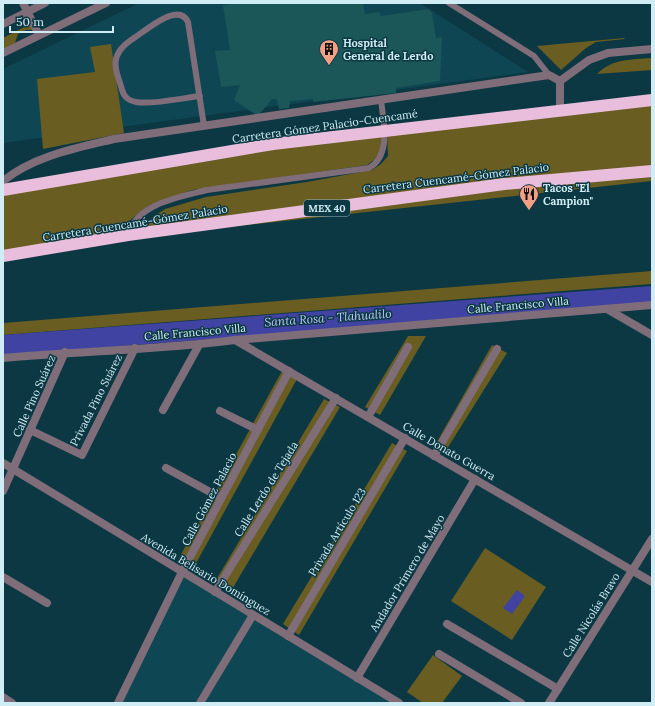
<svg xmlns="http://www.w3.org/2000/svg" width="655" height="706" font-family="Lora,serif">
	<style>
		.built { fill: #0e4653 }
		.green { fill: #695d21 }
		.water { fill: #4143a2 }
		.building { fill: #1b5758 }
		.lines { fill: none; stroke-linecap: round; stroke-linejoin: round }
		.lane { stroke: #7f6d79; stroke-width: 6 }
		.street { stroke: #7f6d79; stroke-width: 8 }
		.highway { stroke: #e9bedc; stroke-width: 12 }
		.labels { text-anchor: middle; stroke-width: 3; stroke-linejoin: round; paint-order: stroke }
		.shield { fill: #0b3843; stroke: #95b6bf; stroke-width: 1 }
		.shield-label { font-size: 10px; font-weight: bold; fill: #d0ecf4 }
		.poi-label { font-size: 11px; font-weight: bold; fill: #d0ecf4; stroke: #0b3843; text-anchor: start }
		.street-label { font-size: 11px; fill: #d0ecf4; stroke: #0b3843 }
		.water-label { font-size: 12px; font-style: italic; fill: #c0c8fc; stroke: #0b3843 }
	</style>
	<rect width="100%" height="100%" fill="#0b3843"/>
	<g class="built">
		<path d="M139,3H420L528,72L3,143V69Z"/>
		<path d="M182,572L402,703H119Z"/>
	</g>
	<g class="green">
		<path d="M30,24L32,30H26L18,34L15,43L3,51V38Z"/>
		<path d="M624,38L625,39L596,42L586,48L561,70L537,46Z"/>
		<path d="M111,44L124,133L43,149L37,79L95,72L90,47Z"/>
		<path d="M652,58V70L597,74C613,58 631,60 652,58Z"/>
		<path d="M652,103V181L136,237L153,217L165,209L206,197L307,182L372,170L381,164L388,156L387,132Z"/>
		<path d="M383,135C381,149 380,157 367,165L192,190L148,206L129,221L121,240L3,259V192L214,157Z"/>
		<path d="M652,271V284L3,335V323Z"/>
		<path d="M408,336H426L380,415L365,407Z"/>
		<path d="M492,345L507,353L445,452L434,447Z"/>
		<path d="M282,371L297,379L194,567L179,558Z"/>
		<path d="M324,399L340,407L231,591L216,580Z"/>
		<path d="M392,443L407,451L299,635L283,624Z"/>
		<path d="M485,548L546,587L512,640L451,601Z"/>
		<path d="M433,655L462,676L442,703H423L407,692Z"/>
	</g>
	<g class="water">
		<path d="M652,286V303L239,337L3,355V335Z"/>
		<path d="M517,590L525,596L512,614L503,608Z"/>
	</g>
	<path class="building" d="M239,3H363L365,14L379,12L381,16L429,9L432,13L436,38L442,37L440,81L396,88V93L313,102V99L290,101L289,108L279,109L277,99H272L258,116L234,100L240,85L221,87L215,51L230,50L223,5Z"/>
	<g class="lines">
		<g class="lane">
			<path d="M449,3L534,56L549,75"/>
			<path d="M200,96C183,98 151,105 136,102C126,100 123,95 121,86C118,77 113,65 117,56C121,45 132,40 141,33C152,26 179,3 188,22L204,126"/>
			<path d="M128,235C136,204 179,197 207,190L369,168C392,155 383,121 381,99"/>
		</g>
		<g class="street">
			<path d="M23,3L39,35"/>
			<path d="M3,24L45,3"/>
			<path d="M3,53L106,3"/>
			<path d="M560,81L589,60L608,53L652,49"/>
			<path d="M560,81V110"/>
			<path d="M3,181C34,156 76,148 114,139L549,75L560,81"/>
			<path d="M607,309L652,335"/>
			<path d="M235,340L652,582"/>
			<path d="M3,358C80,351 158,350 235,340L652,305"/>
			<path d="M163,410L199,345"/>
			<path d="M220,411L258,430"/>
			<path d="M368,417L408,347"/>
			<path d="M30,430L82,455L135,348"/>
			<path d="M434,456L497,349"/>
			<path d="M3,463L399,703"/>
			<path d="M166,468L221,498"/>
			<path d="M3,491L65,352"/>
			<path d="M3,577L47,603"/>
			<path d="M215,592L336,398"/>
			<path d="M447,624L558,689"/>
			<path d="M288,636L405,438"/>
			<path d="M439,654L521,703"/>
			<path d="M357,678L475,479"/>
			<path d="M3,697L12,703"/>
			<path d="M118,703L182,572L289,371"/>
			<path d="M200,703L253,615"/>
			<path d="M549,703L652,539"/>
		</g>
		<g class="highway">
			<path d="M3,190L273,144L652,100"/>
			<path d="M3,256L128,235L504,184L652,171"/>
		</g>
	</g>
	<defs>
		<g id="building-pin" transform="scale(1)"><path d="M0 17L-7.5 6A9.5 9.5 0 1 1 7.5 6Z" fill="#f39f85" stroke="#0b3843"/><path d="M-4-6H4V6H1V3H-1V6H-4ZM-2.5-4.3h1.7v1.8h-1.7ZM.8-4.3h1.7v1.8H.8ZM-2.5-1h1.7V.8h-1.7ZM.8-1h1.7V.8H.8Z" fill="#111"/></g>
		<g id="restaurant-pin" transform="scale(1)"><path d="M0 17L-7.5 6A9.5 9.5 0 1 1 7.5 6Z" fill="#f39f85" stroke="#0b3843"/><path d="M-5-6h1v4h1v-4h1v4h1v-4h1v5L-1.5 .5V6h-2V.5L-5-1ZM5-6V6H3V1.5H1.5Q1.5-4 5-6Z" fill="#111"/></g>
	</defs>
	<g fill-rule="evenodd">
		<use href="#building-pin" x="329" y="49"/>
		<use href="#restaurant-pin" x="529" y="194"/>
	</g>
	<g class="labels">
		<rect class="shield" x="304" y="200" width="46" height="16" rx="3"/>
		<g class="shield-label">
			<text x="327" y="212">MEX 40</text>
		</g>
		<g class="poi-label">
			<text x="343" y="47">Hospital<tspan x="343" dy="13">General de Lerdo</tspan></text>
			<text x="543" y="192">Tacos "El<tspan x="543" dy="13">Campion"</tspan></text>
		</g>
		<g class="street-label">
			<text transform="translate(325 126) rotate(-8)" y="4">Carretera Gómez Palacio-Cuencamé</text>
			<text transform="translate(456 178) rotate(-7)" y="4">Carretera Cuencamé-Gómez Palacio</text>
			<text transform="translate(135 223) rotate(-9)" y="4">Carretera Cuencamé-Gómez Palacio</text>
			<text transform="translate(518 305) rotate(-5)" y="4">Calle Francisco Villa</text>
			<text transform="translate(195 332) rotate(-5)" y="4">Calle Francisco Villa</text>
			<text transform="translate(34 396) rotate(-66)" y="4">Calle Pino Suárez</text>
			<text transform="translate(96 400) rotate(-63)" y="4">Privada Pino Suárez</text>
			<text transform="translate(449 451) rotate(30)" y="4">Calle Donato Guerra</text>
			<text transform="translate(266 489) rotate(-58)" y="4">Calle Lerdo de Tejada</text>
			<text transform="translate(209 499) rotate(-62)" y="4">Calle Gómez Palacio</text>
			<text transform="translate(337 532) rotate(-59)" y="4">Privada Artículo 123</text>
			<text transform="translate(407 573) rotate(-59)" y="4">Andador Primero de Mayo</text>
			<text transform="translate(206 574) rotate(31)" y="4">Avenida Belisario Domínguez</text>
			<text transform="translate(591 615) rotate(-58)" y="4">Calle Nicolás Bravo</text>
		</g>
		<g class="water-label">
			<text transform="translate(328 318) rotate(-4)" y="4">Santa Rosa - Tlahualilo</text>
		</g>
	</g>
	<rect width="655" height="706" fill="none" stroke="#d0ecf4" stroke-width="8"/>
	<path d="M10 26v6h103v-6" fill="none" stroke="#d0ecf4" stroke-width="2"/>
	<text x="16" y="26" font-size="12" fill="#d0ecf4" stroke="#0b3843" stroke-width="3" paint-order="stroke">50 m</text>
</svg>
